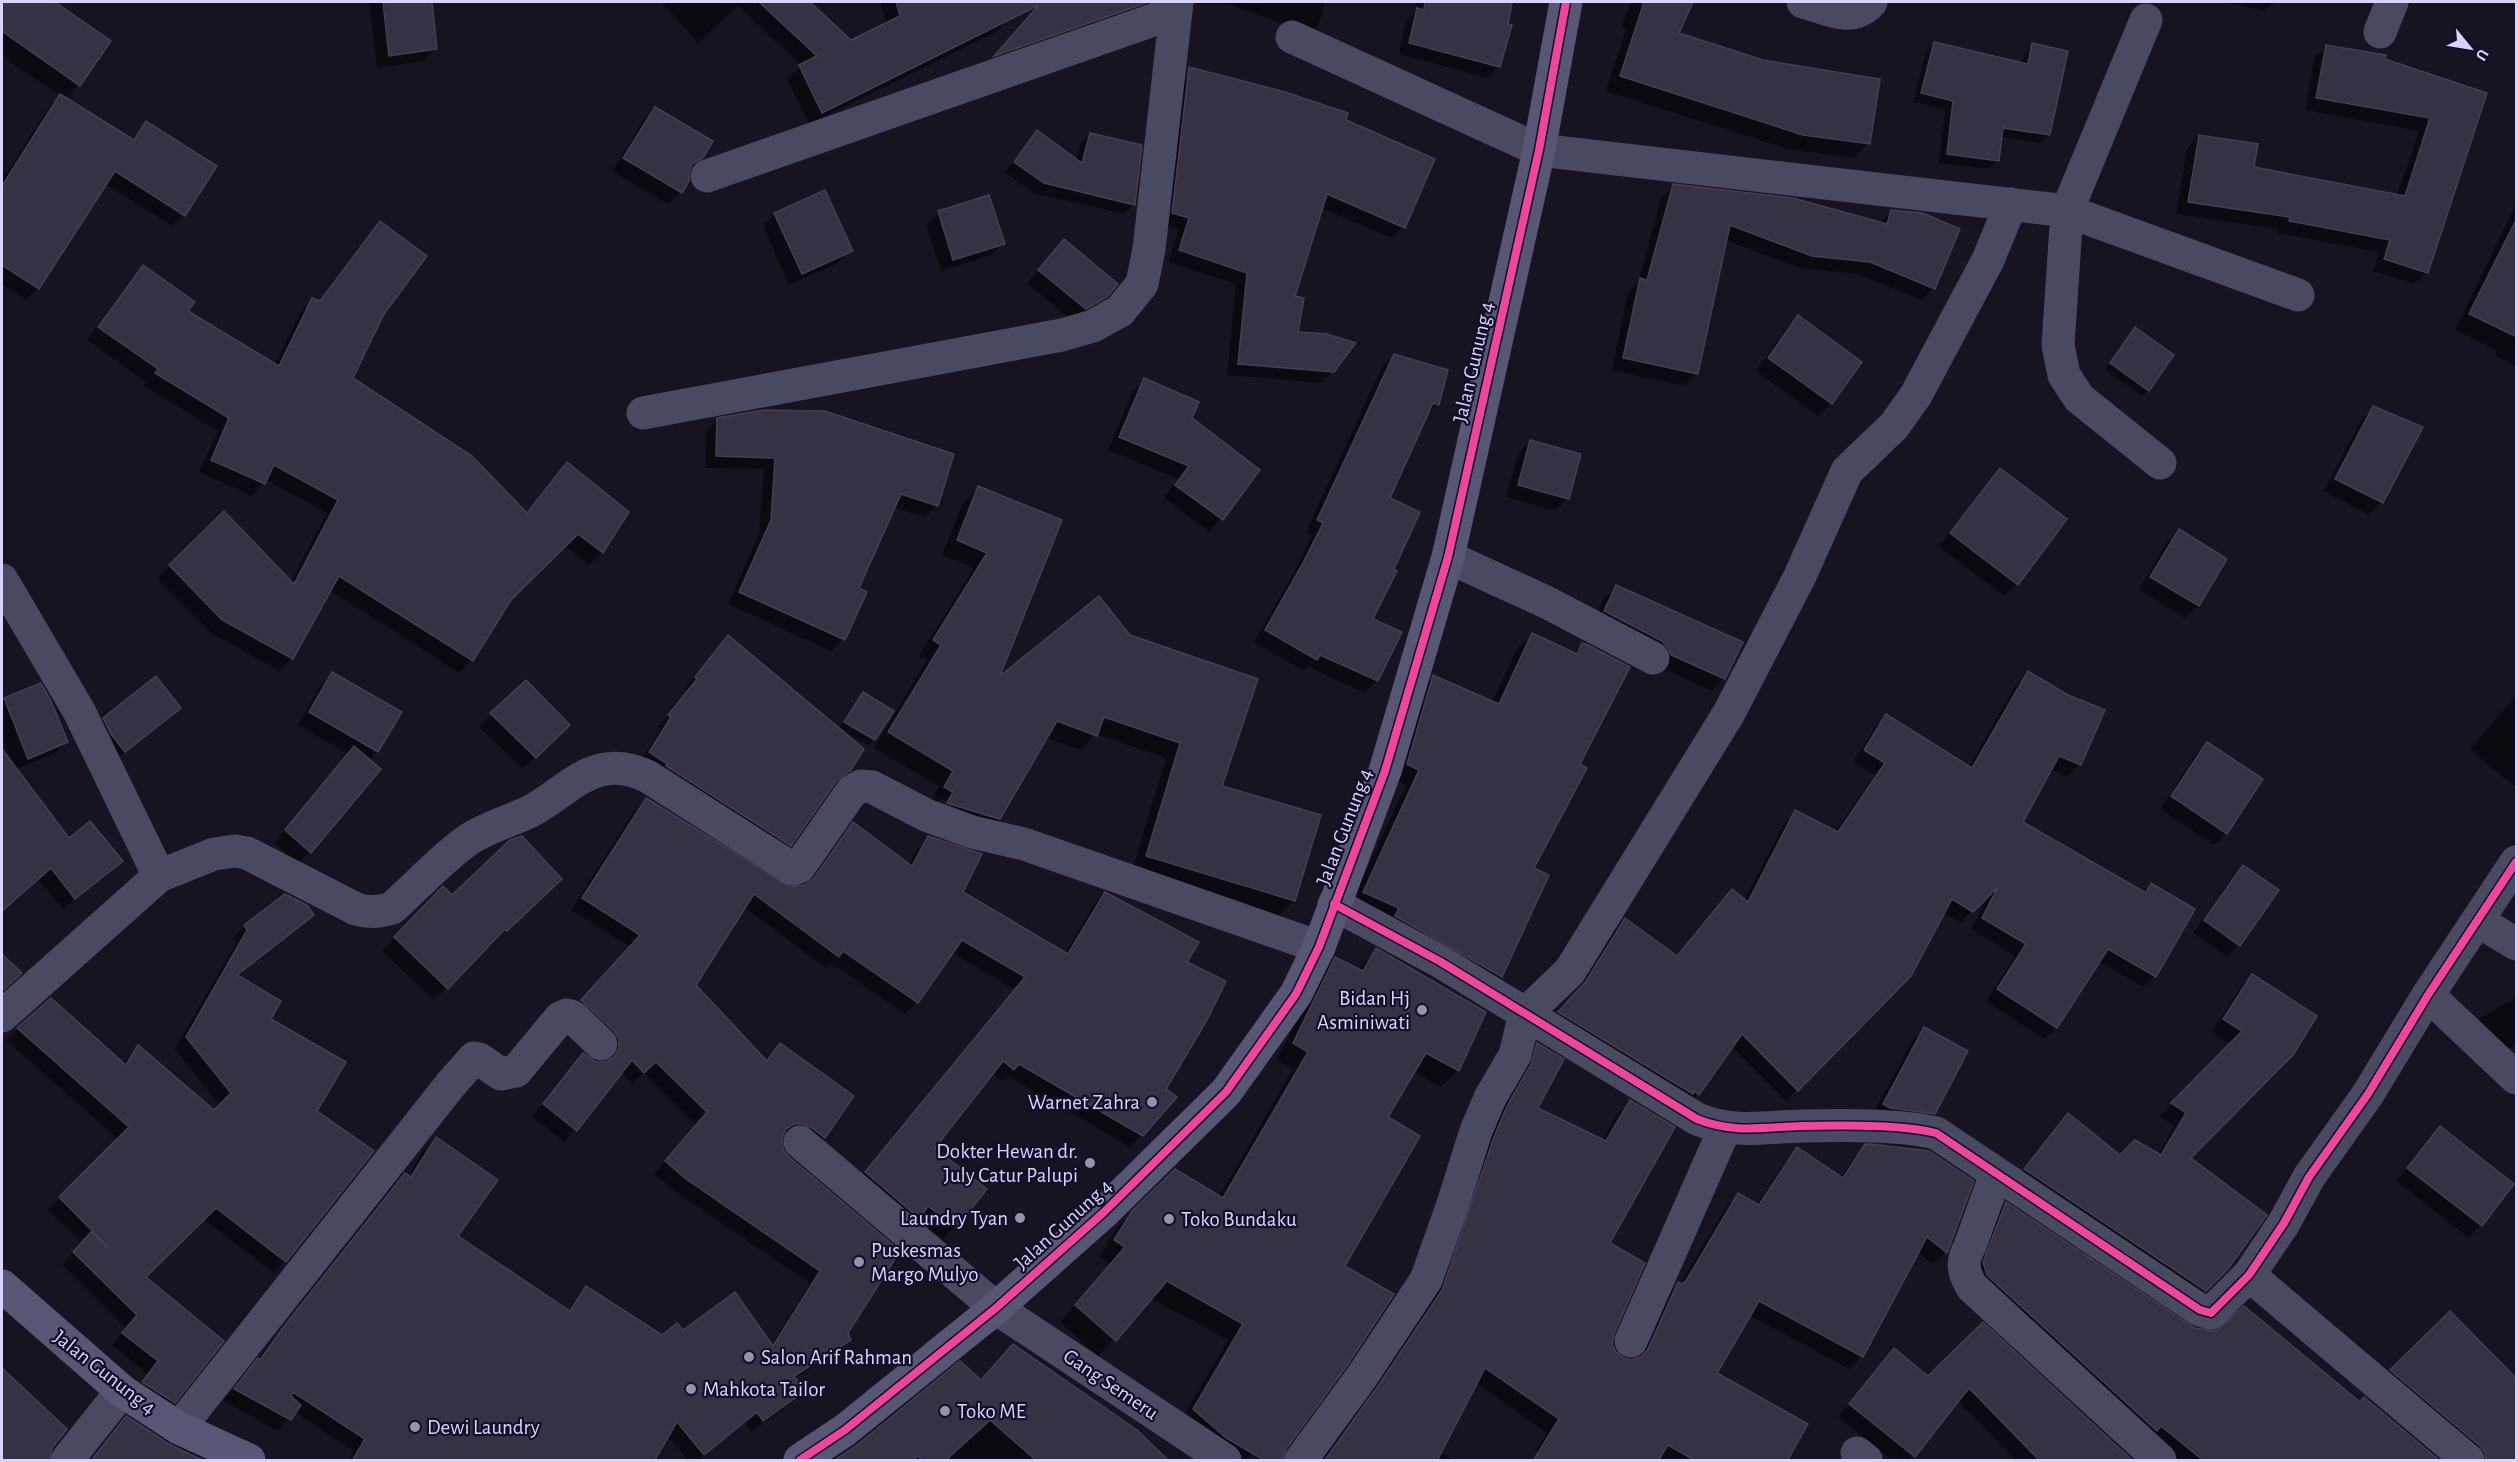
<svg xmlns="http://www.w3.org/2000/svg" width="2518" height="1462" font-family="'Alegreya Sans',sans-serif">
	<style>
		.shadow { fill: #0007 }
		.building { fill: #343243; stroke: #433f54; stroke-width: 1.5 }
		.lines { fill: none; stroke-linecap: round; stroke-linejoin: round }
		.street { stroke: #4a4962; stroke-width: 33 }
		.secondary { stroke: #575674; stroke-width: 33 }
		.cycleway-casing { stroke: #130f26; stroke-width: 11 }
		.cycleway { stroke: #ed469a; stroke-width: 8 }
		.poi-dot { fill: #9591b1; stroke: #130f26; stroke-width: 2 }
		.labels { text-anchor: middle; stroke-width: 4.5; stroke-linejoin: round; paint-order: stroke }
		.street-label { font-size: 21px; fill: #d9d4ff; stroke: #130f26 }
		.poi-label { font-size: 21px; fill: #d9d4ff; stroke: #130f26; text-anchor: start }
	</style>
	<rect width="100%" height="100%" fill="#161421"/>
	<g class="shadow">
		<path d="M2,2H52L109,41L79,85L65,98L131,140L146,123L184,215L172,226L105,184L38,288L26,300L2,284V170L7,173L49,107L60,96L2,56Z"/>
		<path d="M369,2H430L436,49L423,61L377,68Z"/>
		<path d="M661,2H808L851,42L887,24L880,3L882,2H1118L1112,7H958L1007,21L996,32L809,124L787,79L802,66L738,6L698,43Z"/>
		<path d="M1196,2H1325L1319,24L1310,33L1227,4H1196Z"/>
		<path d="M1416,2H1510L1499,66L1487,78L1399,54L1406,21L1415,12Z"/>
		<path d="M1631,2H1691L1677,34L1868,143L1854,158L1787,149L1606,91L1626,29L1621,26Z"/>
		<path d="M2223,2H2275L2265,11Z"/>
		<path d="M1935,43L2022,64L2024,54L2033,45L2049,134L2040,143L2000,137L1997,160L1988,169L1939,163L1945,110L1913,102L1926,52Z"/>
		<path d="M2327,46L2384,60L2485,94L2427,272L2414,284L2373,271L2379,252L2277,233L2278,229L2176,214L2187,149L2199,136L2253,168L2397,196L2419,131L2305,110L2314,59Z"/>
		<path d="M1188,77L1344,121L1403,227L1392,238L1321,208L1293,298L1297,333L1333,371L1321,383L1227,375L1236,284L1168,262L1179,229L1161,225L1176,89Z"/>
		<path d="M655,108L702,157L688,170L681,192L668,204L612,171L643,121Z"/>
		<path d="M1037,132L1076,161L1080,145L1090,134L1134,204L1124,214L1034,193L1005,172Z"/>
		<path d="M1673,186L1879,224L1892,211L1934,288L1922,300L1857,274L1799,268L1725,240L1696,373L1684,386L1612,370L1628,293L1638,283L1661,198Z"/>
		<path d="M2516,204V367L2495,355L2497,351L2455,330Z"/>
		<path d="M939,213L1003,243L990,256L941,271L926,225Z"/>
		<path d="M775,214L851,250L838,263L789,285L763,226Z"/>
		<path d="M381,223L382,313L351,378L526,513L567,464L627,512L602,553L589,565L564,545L510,599L472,660L459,673L330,590L292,658L279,671L210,632L157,578L224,513L290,583L327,513L266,480L252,496L199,472L218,431L144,386L146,382L87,340L131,279L143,267L186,311L275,365L300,312L313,299L318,302L368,235Z"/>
		<path d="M1052,254L1106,296L1093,309L1072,320L1027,284Z"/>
		<path d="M1798,317L1860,362L1831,403L1818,416L1756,371L1786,329Z"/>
		<path d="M2135,329L2148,390L2142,396L2105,370Z"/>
		<path d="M1394,355L1437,404L1426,416L1388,499L1371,620L1400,633L1376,681L1364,693L1308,666L1304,671L1254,642L1293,575L1312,535L1306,532L1382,367Z"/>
		<path d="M1145,380L1258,470L1221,519L1209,532L1164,498L1178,479L1108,450L1132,393Z"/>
		<path d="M2374,408L2421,428L2381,502L2369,515L2324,491L2361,421Z"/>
		<path d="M718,420L937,505L925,517L893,507L857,589L843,639L831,651L728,604L759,534L764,469L705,468L706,432Z"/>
		<path d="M1530,441L1568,498L1555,511L1506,497L1518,454Z"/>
		<path d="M2000,470L2065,519L2017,584L2004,596L1939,547L1988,482Z"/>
		<path d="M978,488L1061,521L997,681L1099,598L1294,900L1279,915L1132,871L1166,758L1096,734L1081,750L1046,738L1003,813L997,820V817L940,799L939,802L997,820L983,833L930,803L939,786L874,748L927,660L919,656L974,568L942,555L963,503Z"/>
		<path d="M2179,531L2225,559L2198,606L2185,618L2139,590L2166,543Z"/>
		<path d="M1616,587L1724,678L1712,691L1659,667L1592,624L1603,599Z"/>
		<path d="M1532,635L1573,654L1582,645L1578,765L1532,869L1547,876L1501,977L1486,991L1349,907L1406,785L1393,779L1418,692L1433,677L1492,703L1517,649Z"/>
		<path d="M728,637L838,729L863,694L892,712L868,745L840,728L850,769L831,786L790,845L778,856L638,764L661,729L658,727L687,691L684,689Z"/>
		<path d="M333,673L377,751L368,760L310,852L298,864L274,843L348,754L298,725L320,686Z"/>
		<path d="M2028,673L2080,764L2068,776L2050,769L2021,823L2143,893L2151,885L2155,976L2143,987L2098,961L2056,1027L2044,1039L1986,1001L2015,956L1971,929L1990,893L1960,923L1943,912L1910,975L1786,1101L1732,1047L1698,1094L1686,1105L1548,1024L1575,994L1613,931L1625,920L1676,957L1732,891L1744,901L1784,824L1796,812L1835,832L1875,775L1853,762L1875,728L1886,716L1968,768L2016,685Z"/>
		<path d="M526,682L568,725L523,769L479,727Z"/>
		<path d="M2516,695V783L2514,786L2470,749Z"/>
		<path d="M5,699L66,742L54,754L15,770L2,736V702Z"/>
		<path d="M179,708L112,763L92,731L104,719Z"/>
		<path d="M2207,744L2226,833L2214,845L2160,809L2195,756Z"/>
		<path d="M2,774L45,810L69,841L121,861L63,909L38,879L2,911Z"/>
		<path d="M646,799L790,889L807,885L842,836L853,824L908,865L917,850L929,838L961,892L1065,954L1093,906L1105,894L1185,963L1164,1089L1142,1135L1130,1147L1007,1076L1001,1081L992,1073L933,1148L985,1189L943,1239L918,1219L907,1230L854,1185L1014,989L951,952L917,1002L905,1014L831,963L826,968L744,907L694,986L765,1061L780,1045L852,1097L824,1137L812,1149L792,1135H782L781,1148L850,1340L838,1351L794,1378L803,1391L791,1403L751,1432L745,1423L698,1460H688L667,1435L556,1460H349L354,1451L294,1412L278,1431L223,1401L257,1361L393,1186L405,1175L408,1177L424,1150L436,1139L456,1237L567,1311L586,1288L662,1337L683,1333L771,1346L810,1283L674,1191L654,1174L696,1125L644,1073L632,1084L621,1072L564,1142L532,1117L583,1055L595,1063H608V1052L570,1013L630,947L571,910L634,811Z"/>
		<path d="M2244,867L2239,945L2227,957L2193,933L2231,879Z"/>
		<path d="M548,891L493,942L492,940L434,1000L382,951L430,900L452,897Z"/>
		<path d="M312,914L236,977L269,1019L315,1112L285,1261L274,1273L203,1219L144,1278L174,1402L162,1414L131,1394L147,1374L112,1345L126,1328L62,1265L82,1243L48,1210L118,1139L6,1040L18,1029L123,1064L138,1047L214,1112L220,1106L175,1049L236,943L233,938L245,926Z"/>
		<path d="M1376,950L1484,1012L1458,1070L1441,1087L1413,1071L1386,1118L1264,1442L1246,1460H1221L1178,1426L1228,1340L1151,1298L1098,1356L1060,1322L1110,1264L1099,1257L1116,1229L1175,1171L1219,1197L1293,1069L1277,1060L1319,975L1335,959L1358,970Z"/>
		<path d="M2252,976L2315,1016L2189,1158L2227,1268L2192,1303L2012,1182L2068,1115L2120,1157L2158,1154L2175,1126L2160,1116L2231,1045L2212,1032L2240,988Z"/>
		<path d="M2516,998V1044L2503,1052L2477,1022L2483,1016Z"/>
		<path d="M1924,1029L1933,1113L1921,1125L1872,1116L1912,1041Z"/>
		<path d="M1537,1045L1536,1109L1602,1141L1617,1114L1630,1102L1608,1244L1611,1344L1614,1352L1623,1360H1637L1665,1296L1678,1283L1680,1284L1726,1207L1738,1195L1756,1205L1785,1162L1797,1149L1840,1178L1853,1159L1866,1146L1946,1252L1933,1264L1917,1252L1862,1356L1849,1369L1749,1315L1715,1373L1786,1460H1551L1536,1451L1547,1433L1476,1383L1440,1452L1453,1460H1322L1366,1401L1429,1304L1481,1152L1525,1057Z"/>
		<path d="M2440,1128L2481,1225L2469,1238L2396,1181Z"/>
		<path d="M2006,1204L2194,1329L2359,1404L2437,1460H2177L2148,1437L1972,1275L1994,1217Z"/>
		<path d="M1983,1324L2131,1460H2016L1958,1401L1909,1460H1891L1838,1417L1894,1350L1928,1378Z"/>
		<path d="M2397,1365L2516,1460H2470L2379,1383Z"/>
		<path d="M2,1370L65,1430L47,1456L48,1460H2Z"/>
		<path d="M980,1381L1166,1460H836Z"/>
		<path d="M126,1418L168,1445L201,1460H90Z"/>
	</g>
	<g class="building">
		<path d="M2,2H55L111,41L80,86L2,31Z"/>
		<path d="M383,2H432L437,49L389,56Z"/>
		<path d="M759,2H810L851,40L900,16L896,2H1149L994,56L1039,5L822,113L799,65L817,56Z"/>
		<path d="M1425,2H1512L1508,24L1512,25L1500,67L1409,43L1417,8L1424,10Z"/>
		<path d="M1644,2H1693L1679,33L1763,60L1880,79L1870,144L1803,135L1620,76Z"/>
		<path d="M1934,42L2028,64L2032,43L2068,51L2050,135L2003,128L1999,161L1947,154L1953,101L1921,93Z"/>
		<path d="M2326,45L2386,55L2385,59L2487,93L2428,273L2384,259L2390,240L2289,221L2290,217L2188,202L2199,135L2258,144L2254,167L2405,196L2430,118L2316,98Z"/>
		<path d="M1189,67L1282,91L1348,113L1346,120L1435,159L1405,228L1327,194L1295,296L1304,298L1298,332L1327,334L1356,343L1334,372L1238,364L1247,273L1179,250L1189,218L1172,213Z"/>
		<path d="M60,94L134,140L146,121L217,166L185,216L115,171L39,289L2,265V186Z"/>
		<path d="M655,107L713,141L703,158L692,164L689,172V181L682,193L623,158Z"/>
		<path d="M1037,130L1082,163L1090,133L1142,145L1135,205L1044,183L1014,162Z"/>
		<path d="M1673,184L1793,198L1887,224L1891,210L1923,213L1960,229L1935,289L1870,262L1812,256L1730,225L1698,374L1623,358L1640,278L1647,280Z"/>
		<path d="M825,190L853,251L802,274L774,213Z"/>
		<path d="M989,195L1005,244L953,260L938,211Z"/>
		<path d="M2517,218V337L2469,314Z"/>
		<path d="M380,221L427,256L384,314L353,378L472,456L527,513L567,462L629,512L603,553L578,534L511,600L473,661L339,576L293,659L222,620L169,565L224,511L294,584L338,500L274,465L265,484L211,460L229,418L155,373L158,369L98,327L143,265L195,302L188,311L279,366L312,298L320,301Z"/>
		<path d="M1064,239L1118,284L1107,297L1086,309L1038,270Z"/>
		<path d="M1798,315L1862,362L1832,404L1768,358Z"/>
		<path d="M2135,327L2174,355L2149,391L2110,363Z"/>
		<path d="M1394,354L1448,370L1439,405L1433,403L1390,498L1420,512L1394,569L1397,571L1373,619L1402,632L1378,681L1320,655L1317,660L1265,630L1304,561L1323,523L1317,520Z"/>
		<path d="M1144,378L1199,402L1192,418L1260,470L1223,520L1175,485L1189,466L1119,437Z"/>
		<path d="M2373,406L2423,427L2383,503L2335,479Z"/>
		<path d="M763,410L825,411L954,454L938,506L901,494L859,588L867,592L845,640L739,592L771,520L775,458L716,456L717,418Z"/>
		<path d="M1530,440L1581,454L1569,499L1518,485Z"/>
		<path d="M2000,468L2067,519L2018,585L1950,533Z"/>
		<path d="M978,486L1062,520L1000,676L1099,596L1130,635L1258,679L1222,786L1321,815L1295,901L1146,856L1180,743L1104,717L1097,736L1057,721L1000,819L947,803L953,792L944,787L953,771L888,732L941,645L933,640L987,553L957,540Z"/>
		<path d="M2179,529L2227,559L2199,606L2150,577Z"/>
		<path d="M1616,585L1743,642L1725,679L1671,655L1668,648L1662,641L1604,611Z"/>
		<path d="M1532,633L1577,654L1582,643L1588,645L1630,667L1580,764L1587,768L1534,868L1549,875L1502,977L1395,916L1399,908L1363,892L1419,770L1407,764L1433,675L1499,704Z"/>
		<path d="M728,635L864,749L851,770L837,780L791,846L666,766L667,764L649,752L671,717L668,715L697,679L695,677Z"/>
		<path d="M2028,671L2068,695L2105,710L2081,765L2059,756L2023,822L2146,893L2151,883L2195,909L2156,977L2108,949L2057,1028L1997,989L2026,944L1982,918L1998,887L1973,912L1952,899L1911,976L1798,1091L1742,1034L1699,1095L1694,1091L1693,1094L1558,1012L1586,981L1625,918L1677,956L1732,889L1748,902L1795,810L1838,832L1885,763L1864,750L1886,714L1972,768Z"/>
		<path d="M332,672L402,712L378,752L309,712Z"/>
		<path d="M156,676L181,708L125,752L111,734L103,718Z"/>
		<path d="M526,680L570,725L536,758L490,713Z"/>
		<path d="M41,683L51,701L68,742L28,759L4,698Z"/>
		<path d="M863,692L894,711L875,740L844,722Z"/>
		<path d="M2207,742L2263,779L2227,834L2171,796Z"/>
		<path d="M354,746L381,769L311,853L285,830Z"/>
		<path d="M2,749L69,838L90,821L123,861L75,899L51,868L2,911Z"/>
		<path d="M646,798L790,887L805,885L814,878L853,822L912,866L928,836L982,854L963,892L1068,954L1105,892L1199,942L1187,962L1226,981L1207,1020L1166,1089L1177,1097L1143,1136L1019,1064L1014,1070L1003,1061L935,1148L987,1189L956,1228L928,1206L920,1219L865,1172L1025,977L962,940L918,1003L843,951L839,957L754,894L696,985L767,1061L780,1043L854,1096L825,1138L812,1128L803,1124H794L786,1129L782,1139L783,1149L788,1156L900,1251L848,1333L851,1340L794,1376L805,1391L763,1421L757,1412L704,1455L677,1422L654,1461H352L365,1439L293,1392L291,1396L301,1405L291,1420L234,1389L258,1358L260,1360L282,1329L405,1173L411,1177L436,1137L498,1180L458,1236L570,1311L586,1286L662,1335L677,1323L683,1330L735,1292L773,1346L820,1271L686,1179L665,1161L707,1112L656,1062L644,1073L632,1060L577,1131L543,1104L583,1053L596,1062H606L614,1057L619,1049V1039L614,1031L581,1000L640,935L582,898Z"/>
		<path d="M522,836L562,879L507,931L505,929L448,989L394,937L443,886L452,895L510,840Z"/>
		<path d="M2243,865L2279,890L2240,946L2204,920Z"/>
		<path d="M285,894L307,905L314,915L237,975L281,1001L271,1019L346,1062L317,1111L374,1151L286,1262L216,1208L146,1277L224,1341L175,1403L142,1382L158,1361L122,1333L137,1315L73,1252L91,1232L108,1247L59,1197L129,1127L17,1028L51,998L126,1065L138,1045L214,1110L231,1093L186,1037L247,930L244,925Z"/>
		<path d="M1376,948L1486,1012L1459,1071L1426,1053L1388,1117L1420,1136L1345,1266L1394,1294L1348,1364L1286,1449L1283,1460H1264L1226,1438L1193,1409L1243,1324L1167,1281L1116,1341L1075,1305L1125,1247L1114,1240L1132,1211L1175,1169L1223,1198L1308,1052L1293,1043L1335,957L1363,971Z"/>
		<path d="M2,954L22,973L2,991Z"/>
		<path d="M2252,974L2317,1016L2293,1055L2191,1158L2267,1215L2228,1269L2206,1291L2024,1169L2068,1113L2120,1155L2135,1140L2161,1155L2186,1113L2171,1103L2242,1031L2223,1019Z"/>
		<path d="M1924,1027L1968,1051L1935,1114L1890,1108L1883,1104Z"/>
		<path d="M1537,1043L1564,1059L1538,1108L1606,1141L1630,1100L1675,1127L1610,1243L1645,1263L1614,1334L1612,1344L1616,1352L1624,1358L1632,1360L1642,1356L1648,1349L1678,1282L1683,1284L1687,1279L1738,1193L1759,1205L1797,1147L1843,1178L1865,1144H1870L1929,1151L1974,1181L1947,1253L1927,1237L1863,1357L1759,1301L1717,1373L1808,1424L1787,1461H1696L1668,1445L1658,1461H1533L1559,1419L1485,1368L1437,1461H1324L1378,1386L1442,1290L1494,1137L1507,1106L1531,1064Z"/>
		<path d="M2440,1126L2514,1184L2482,1226L2407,1168Z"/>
		<path d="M2006,1202L2195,1328L2216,1331L2244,1306L2360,1402L2364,1397L2440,1461H2204L2161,1426L2157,1431L1987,1275L1983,1262Z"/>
		<path d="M2450,1311L2517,1379V1461H2486L2485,1453L2480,1446L2390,1370Z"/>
		<path d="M1983,1322L2133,1461H2040L1969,1388L1915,1457L1849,1404L1894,1348L1928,1376Z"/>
		<path d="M1013,1344L1137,1430L1169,1461H1037L990,1420L945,1461H923L918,1456L912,1461H833L857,1445L960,1361L981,1380Z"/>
		<path d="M2,1368L67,1429L52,1448L49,1461H2Z"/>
		<path d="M126,1416L169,1444L204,1461H91Z"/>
	</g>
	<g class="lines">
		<g class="street">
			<path d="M1803,2C1826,8 1852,24 1871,2"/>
			<path d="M2146,20L2067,211L2058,345L2064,375L2079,398L2160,463"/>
			<path d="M2380,32L2392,2"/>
			<path d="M1292,37L1539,150L2067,211L2298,295"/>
			<path d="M707,176L1176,12"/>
			<path d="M643,413L1062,335L1093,326L1120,311L1142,284L1149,249L1177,2"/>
			<path d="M1448,557L1548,603L1653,658"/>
			<path d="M2,580L79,711L159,876"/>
			<path d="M1334,904L1441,962L1697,1119C1734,1134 1764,1127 1802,1126C1839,1125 1902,1124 1936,1133L2200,1310L2211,1313L2249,1275L2284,1223L2309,1177L2368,1094L2428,995L2516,862"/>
			<path d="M2478,921L2516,944"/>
			<path d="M2428,995L2516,1078"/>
			<path d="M2,1016L159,876L214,854L235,851L247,853L356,909C370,913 379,912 392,908C417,886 441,859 468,840C487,827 511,821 531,811C572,788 596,752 647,776L793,869L799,867L852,791L861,786L872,787L926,815L972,832L1024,844L1319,947"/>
			<path d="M800,1142L996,1308L1225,1460"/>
			<path d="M1996,1174L1970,1246C1961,1262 1963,1272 1972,1287L2160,1460"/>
			<path d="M2249,1275L2468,1460"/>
			<path d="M1631,1341L1725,1128"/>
			<path d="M179,1428L451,1084L474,1058L479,1059L501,1074L516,1071L560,1018L567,1015L573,1017L601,1044"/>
			<path d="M1857,1453L1866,1460"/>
			<path d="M67,1460L122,1391"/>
			<path d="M1301,1460L1363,1375L1426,1280L1453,1204L1476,1131L1490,1098L1515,1055L1525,1014L1570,971L1729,713L1800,576L1847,471L1894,426L1916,395L1988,260L2011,204"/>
		</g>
		<g class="secondary">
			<path d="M2,1286L122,1391L179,1428L249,1460"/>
			<path d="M800,1460L845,1430L996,1308L1103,1213L1226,1092L1296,994L1319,947L1385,771L1448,557L1539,150L1566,2"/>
		</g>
		<g class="cycleway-casing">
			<g id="cycleway">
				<path d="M1334,904L1441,962L1697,1119C1734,1134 1764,1127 1802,1126C1839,1125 1902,1124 1936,1133L2200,1310L2211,1313L2249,1275L2284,1223L2309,1177L2368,1094L2428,995L2516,862"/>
				<path d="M800,1460L845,1430L996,1308L1103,1213L1226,1092L1296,994L1319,947L1385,771L1448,557L1539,150L1566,2"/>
			</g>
		</g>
		<use href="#cycleway" class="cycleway"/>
	</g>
	<g class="poi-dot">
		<circle cx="1422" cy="1010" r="6"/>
		<circle cx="1152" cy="1102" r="6"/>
		<circle cx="1090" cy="1163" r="6"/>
		<circle cx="1020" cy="1218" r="6"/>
		<circle cx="1169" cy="1219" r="6"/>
		<circle cx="859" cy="1262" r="6"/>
		<circle cx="749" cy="1357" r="6"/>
		<circle cx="691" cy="1389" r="6"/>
		<circle cx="945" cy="1411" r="6"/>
		<circle cx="415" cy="1427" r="6"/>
	</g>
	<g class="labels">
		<g class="street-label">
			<text transform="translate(1473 362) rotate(-77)" y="7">Jalan Gunung 4</text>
			<text transform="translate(1344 827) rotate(-69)" y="7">Jalan Gunung 4</text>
			<text transform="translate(1063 1224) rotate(-42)" y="7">Jalan Gunung 4</text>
			<text transform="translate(105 1372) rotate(38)" y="7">Jalan Gunung 4</text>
			<text transform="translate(1111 1384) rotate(34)" y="7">Gang Semeru</text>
		</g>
		<g class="poi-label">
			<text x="1410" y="1005" text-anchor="end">Bidan Hj<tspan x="1410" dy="24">Asminiwati</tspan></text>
			<text x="1140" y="1109" text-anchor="end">Warnet Zahra</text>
			<text x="1078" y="1158" text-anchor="end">Dokter Hewan dr.<tspan x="1078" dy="24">July Catur Palupi</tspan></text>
			<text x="1008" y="1225" text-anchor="end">Laundry Tyan</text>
			<text x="1181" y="1226">Toko Bundaku</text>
			<text x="871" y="1257">Puskesmas<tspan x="871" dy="24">Margo Mulyo</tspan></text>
			<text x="761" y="1364">Salon Arif Rahman</text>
			<text x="703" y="1396">Mahkota Tailor</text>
			<text x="957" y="1418">Toko ME</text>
			<text x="427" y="1434">Dewi Laundry</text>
		</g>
	</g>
	<rect width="2518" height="1462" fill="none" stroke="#d9d4ff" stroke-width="6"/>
	<g transform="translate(2470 48) rotate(120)" stroke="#130f26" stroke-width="4.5" paint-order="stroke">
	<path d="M0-4.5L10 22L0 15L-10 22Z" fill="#d9d4ff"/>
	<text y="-9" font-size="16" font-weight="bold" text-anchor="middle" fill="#d9d4ff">U</text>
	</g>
</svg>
